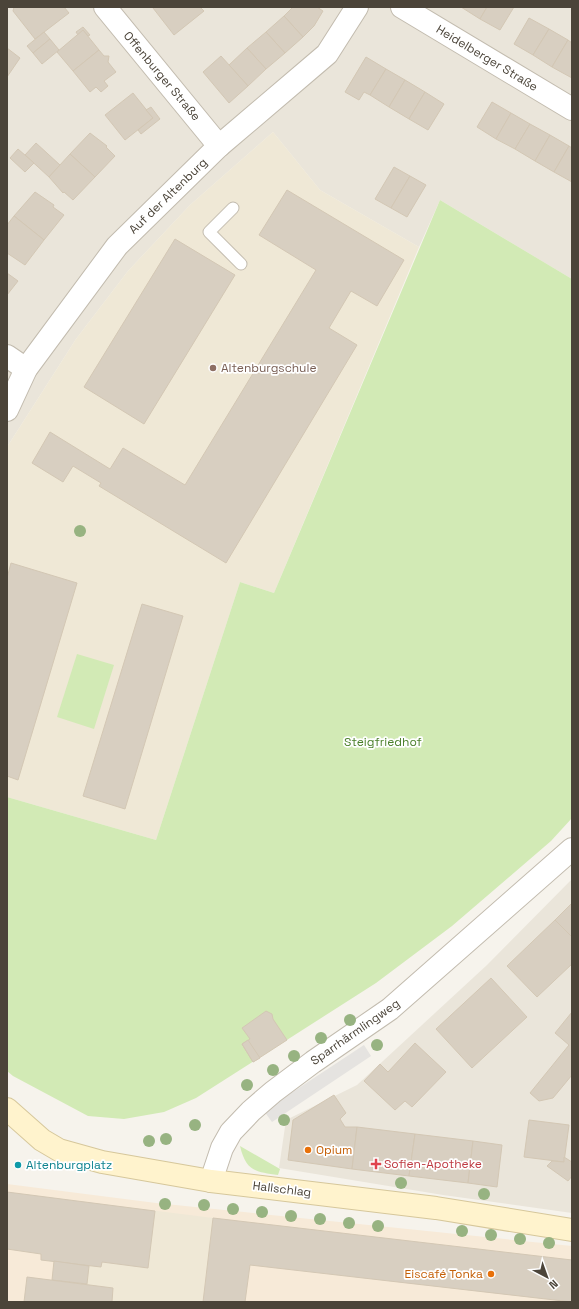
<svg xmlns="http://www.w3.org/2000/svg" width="579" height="1309" font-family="'Space Grotesk',sans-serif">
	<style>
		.residential { fill: #eae5da }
		.commercial { fill: #f7ead8 }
		.education { fill: #efe8d6 }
		.green { fill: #d2eab5 }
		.parking { fill: #e5e3e0 }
		.building { fill: #d8cfc1; stroke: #d3c7b4 }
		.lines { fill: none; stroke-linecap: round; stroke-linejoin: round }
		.lane-casing { stroke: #c2bbae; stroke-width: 13 }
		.street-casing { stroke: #c2bbae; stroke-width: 24 }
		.secondary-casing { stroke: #d6c79b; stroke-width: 24 }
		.lane { stroke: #fff; stroke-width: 11 }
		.street { stroke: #fff; stroke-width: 22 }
		.secondary { stroke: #fff3cd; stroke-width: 22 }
		.tree { fill: #97b381 }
		.education-dot { fill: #8d6e63; stroke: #fff; stroke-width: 1.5 }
		.food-dot { fill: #e8710a; stroke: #fff; stroke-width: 1.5 }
		.health-dot { fill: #e0444e; stroke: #fff; stroke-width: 1.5 }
		.culture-dot { fill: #0f9aa8; stroke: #fff; stroke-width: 1.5 }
		.labels { text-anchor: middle; stroke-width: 3.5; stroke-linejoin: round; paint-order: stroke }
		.street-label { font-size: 12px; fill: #4b4439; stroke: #fff }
		.education-label { font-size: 12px; fill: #785e54; stroke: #fff; text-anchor: start }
		.park-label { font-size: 12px; fill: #4a7f2a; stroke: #fff }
		.food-label { font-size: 12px; fill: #c56008; stroke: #fff; text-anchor: start }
		.health-label { font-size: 12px; fill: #be3a42; stroke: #fff; text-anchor: start }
		.culture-label { font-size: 12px; fill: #0d838f; stroke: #fff; text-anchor: start }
	</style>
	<rect width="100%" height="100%" fill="#f6f3ec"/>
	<g class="residential">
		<path d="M7,7H572V279L440,200L419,247L320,190L273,132L190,205L128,271L76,339L7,447Z"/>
		<path d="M572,879V1213L443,1195L279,1168L286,1120L357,1085L487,965Z"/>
	</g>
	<path class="commercial" d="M7,1184L156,1203L572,1246V1302H7Z"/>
	<g class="education">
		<path d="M273,132L320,190L419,247L274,593L240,582L156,840L7,797V447L76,339L128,271L190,205Z"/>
		<path d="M7,1192L213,1218L203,1302H24L27,1277L52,1280L54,1262L41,1260V1254L7,1249Z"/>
	</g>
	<g class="green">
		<path d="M440,200L572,279V818L551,841L452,926L376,983L196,1098L164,1112L124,1119L88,1116L13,1076L7,1071V797L156,840L240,582L274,593Z"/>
		<path d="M77,654L114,665L94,729L57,717Z"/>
		<path d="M240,1146L280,1169L278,1175C255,1172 246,1171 240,1146Z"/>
	</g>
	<path class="parking" d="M364,1045L371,1056L272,1122L264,1111Z"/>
	<g class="building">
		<path d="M14,7H64L69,13L35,39L13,11Z"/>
		<path d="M154,7H200L204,11L174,35L153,8Z"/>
		<path d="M293,7H317L323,11L314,26L303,37L284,16Z"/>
		<path d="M461,7H487L480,19Z"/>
		<path d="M487,7H514L500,30L480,19Z"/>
		<path d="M284,16L303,37L285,53L266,32Z"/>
		<path d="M529,18L549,29L533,55L514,44Z"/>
		<path d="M83,27L90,35L88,36L83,30L78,35L76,32Z"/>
		<path d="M549,29L568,40L552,67L533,55Z"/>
		<path d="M83,30L99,50L73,71L57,52Z"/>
		<path d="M44,32L50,39L33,53L27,46Z"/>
		<path d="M266,32L285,53L266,69L247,48Z"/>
		<path d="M50,39L59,50L42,64L33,53Z"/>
		<path d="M568,40L572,43V78L552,67Z"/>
		<path d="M7,48L20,58L7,77Z"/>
		<path d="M247,48L266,69L248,86L229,65Z"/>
		<path d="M99,50L104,56H109L108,62L116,72L104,81L108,86L101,92L96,87L90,92L73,71Z"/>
		<path d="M221,56L248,86L229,103L203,72Z"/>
		<path d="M366,57L386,69L370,95L364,92L359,100L345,92Z"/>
		<path d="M386,69L405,80L389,107L370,95Z"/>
		<path d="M405,80L425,92L409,119L389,107Z"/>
		<path d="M425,92L444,104L428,130L409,119Z"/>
		<path d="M133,93L153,118L125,140L105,115Z"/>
		<path d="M492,102L511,113L496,139L477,127Z"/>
		<path d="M151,107L160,119L141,134L138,130L153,118L146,110Z"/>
		<path d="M511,113L530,124L515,149L496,139Z"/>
		<path d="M530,124L550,135L535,161L515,149Z"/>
		<path d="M90,133L107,146L106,147L115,156L95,177L70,154Z"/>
		<path d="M550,135L569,146L554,172L535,161Z"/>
		<path d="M36,143L60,165L49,177L25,155Z"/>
		<path d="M569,146L572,148V182L554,172Z"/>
		<path d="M18,149L34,163L25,172L10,158Z"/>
		<path d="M70,154L95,177L73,200L64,192L63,193L49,177Z"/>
		<path d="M394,167L410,176L391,208L375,199Z"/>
		<path d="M410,176L426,185L407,217L391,208Z"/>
		<path d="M287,190L404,260L377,306L351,291L329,328L357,345L226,563L99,486L101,483L73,466L63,482L32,463L50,432L110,469L123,448L185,485L316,270L259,235Z"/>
		<path d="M35,192L54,205L53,207L64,215L44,240L14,216Z"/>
		<path d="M14,216L44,240L25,265L7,253V225Z"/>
		<path d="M175,239L235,275L144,424L84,387Z"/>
		<path d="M7,273L18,281L7,295Z"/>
		<path d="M11,563L77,583L18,780L7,776V578Z"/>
		<path d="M142,604L183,616L125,809L83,796Z"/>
		<path d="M572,903V937L555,920Z"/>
		<path d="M555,920L572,937V964L537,997L507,966Z"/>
		<path d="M491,978L527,1017L472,1068L436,1029Z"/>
		<path d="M266,1011L272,1014L273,1019L287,1040L253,1062L242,1044L250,1039L242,1028Z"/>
		<path d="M572,1012V1075L553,1098L539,1101L530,1093L569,1045L555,1033Z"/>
		<path d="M248,1040L260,1058L253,1062L242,1044Z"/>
		<path d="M415,1043L446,1072L412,1107L405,1101L395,1110L364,1081L380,1064L388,1072Z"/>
		<path d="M334,1095L346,1113L340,1119L345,1127H357L352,1169L288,1160L293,1120Z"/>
		<path d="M529,1120L569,1125L564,1162L524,1157Z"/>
		<path d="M357,1127L415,1134L409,1176L352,1169Z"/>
		<path d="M415,1134L473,1141L468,1183L409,1176Z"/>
		<path d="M473,1141L502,1145L497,1187L468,1183Z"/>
		<path d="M564,1157L572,1162V1176L568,1181L547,1166L552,1161L564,1162Z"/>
		<path d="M7,1192L155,1211L148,1268L102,1262L101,1267L41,1260V1254L7,1249Z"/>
		<path d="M213,1218L572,1260V1302L250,1265L245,1302H203Z"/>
		<path d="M54,1261L89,1266L87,1284L52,1280Z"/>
		<path d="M27,1277L113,1288L112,1302H24Z"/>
	</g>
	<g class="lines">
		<g class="lane-casing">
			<path id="lane" d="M233,208L209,232L241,264"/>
		</g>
		<g class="street-casing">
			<g id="street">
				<path d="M105,7L219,146"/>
				<path d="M402,7L572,109"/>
				<path d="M7,356L26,369"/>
				<path d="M7,410L26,369L117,246L219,146L327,54L357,7"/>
				<path d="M211,1181L222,1148L231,1132L251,1111L273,1092L313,1062L390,1009L572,849"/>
			</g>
		</g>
		<g class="secondary-casing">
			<path id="secondary" d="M7,1109L42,1140L59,1150L102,1162L211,1181L436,1208L572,1230"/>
		</g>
		<use href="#lane" class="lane"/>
		<use href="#street" class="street"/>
		<use href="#secondary" class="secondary"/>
	</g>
	<g class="tree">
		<circle cx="80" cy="531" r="6"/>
		<circle cx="350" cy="1020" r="6"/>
		<circle cx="321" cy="1038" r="6"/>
		<circle cx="377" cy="1045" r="6"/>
		<circle cx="294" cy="1056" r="6"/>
		<circle cx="273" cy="1070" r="6"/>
		<circle cx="247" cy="1085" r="6"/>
		<circle cx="284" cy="1120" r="6"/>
		<circle cx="195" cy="1125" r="6"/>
		<circle cx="166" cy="1139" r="6"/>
		<circle cx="149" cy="1141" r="6"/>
		<circle cx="401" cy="1183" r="6"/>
		<circle cx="484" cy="1194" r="6"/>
		<circle cx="165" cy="1204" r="6"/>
		<circle cx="204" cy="1205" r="6"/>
		<circle cx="233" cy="1209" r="6"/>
		<circle cx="262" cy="1212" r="6"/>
		<circle cx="291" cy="1216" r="6"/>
		<circle cx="320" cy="1219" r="6"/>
		<circle cx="349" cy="1223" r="6"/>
		<circle cx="378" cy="1226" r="6"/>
		<circle cx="462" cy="1231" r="6"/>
		<circle cx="491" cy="1235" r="6"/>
		<circle cx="520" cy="1239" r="6"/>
		<circle cx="549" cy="1243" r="6"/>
	</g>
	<circle class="education-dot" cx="213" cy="368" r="4"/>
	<g class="food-dot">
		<circle cx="308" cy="1150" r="4"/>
		<circle cx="491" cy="1274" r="4"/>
	</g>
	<path class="health-dot" d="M374 1158h4v4h4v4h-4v4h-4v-4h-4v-4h4z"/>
	<circle class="culture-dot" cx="18" cy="1165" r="4"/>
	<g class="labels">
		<g class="street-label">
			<text transform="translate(487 58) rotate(31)" y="4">Heidelberger Straße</text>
			<text transform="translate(162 76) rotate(50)" y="4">Offenburger Straße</text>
			<text transform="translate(168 196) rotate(-44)" y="4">Auf der Altenburg</text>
			<text transform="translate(355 1032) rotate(-35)" y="4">Sparrhärmlingweg</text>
			<text transform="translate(282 1189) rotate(7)" y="4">Hallschlag</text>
		</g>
		<g class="education-label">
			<text x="221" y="372">Altenburgschule</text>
		</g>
		<g class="park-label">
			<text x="383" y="746">Steigfriedhof</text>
		</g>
		<g class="food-label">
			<text x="316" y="1154">Opium</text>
			<text x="483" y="1278" text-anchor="end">Eiscafé Tonka</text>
		</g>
		<g class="health-label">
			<text x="384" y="1168">Sofien-Apotheke</text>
		</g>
		<g class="culture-label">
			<text x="26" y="1169">Altenburgplatz</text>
		</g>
	</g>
	<rect width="579" height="1309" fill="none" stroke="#4b4439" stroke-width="16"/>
	<g transform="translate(547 1277) rotate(139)" stroke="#ffffff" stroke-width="3" paint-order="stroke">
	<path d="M0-3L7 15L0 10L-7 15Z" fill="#4b4439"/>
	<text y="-6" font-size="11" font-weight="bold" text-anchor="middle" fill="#4b4439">N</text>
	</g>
</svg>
